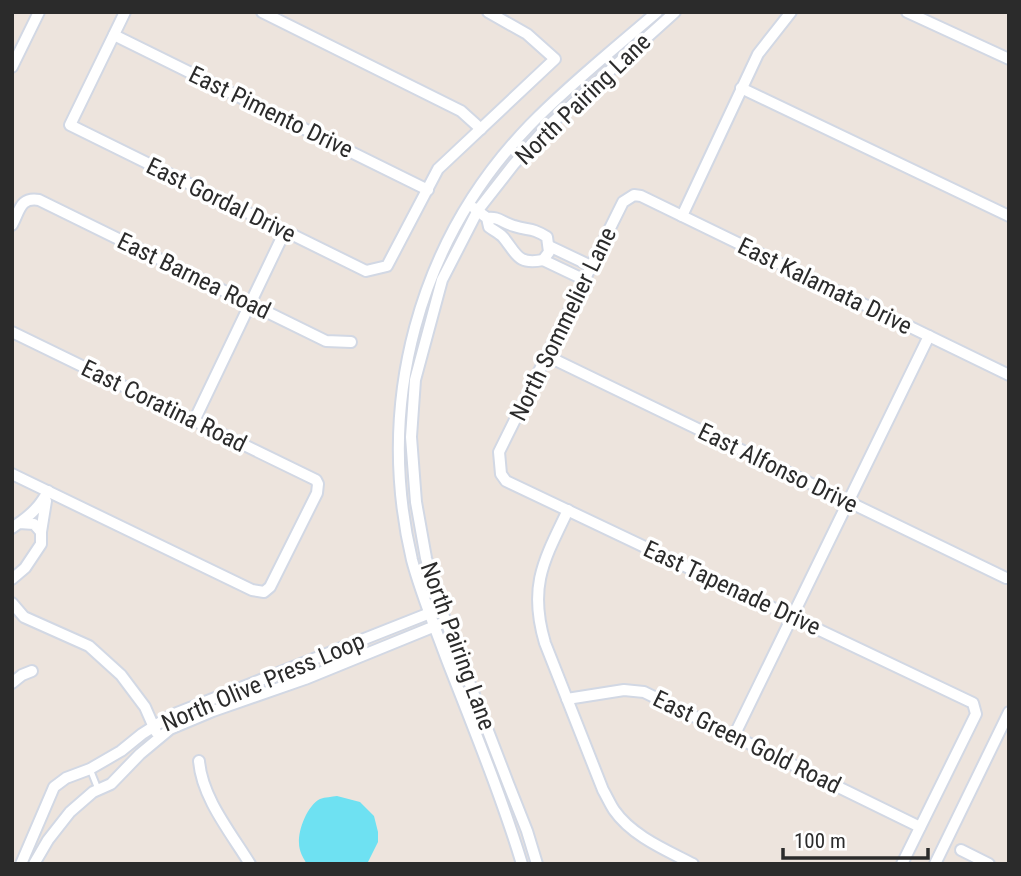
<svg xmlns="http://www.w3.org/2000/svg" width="1021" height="876" font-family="'Roboto Condensed',sans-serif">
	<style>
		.water { fill: #6ee1f2 }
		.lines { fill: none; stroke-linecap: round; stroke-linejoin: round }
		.lane-casing { stroke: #d2d8e4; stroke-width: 9 }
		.street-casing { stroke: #d2d8e4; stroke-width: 14 }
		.lane { stroke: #fff; stroke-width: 5 }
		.street { stroke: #fff; stroke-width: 10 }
		.labels { text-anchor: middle; stroke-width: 7; stroke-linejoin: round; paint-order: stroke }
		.street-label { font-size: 24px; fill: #2b2b2b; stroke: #fff }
	</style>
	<rect width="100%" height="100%" fill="#ede4dd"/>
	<path class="water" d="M337,796L360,802L374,816L378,832V842L367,864H307C303,858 299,851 299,843C298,829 308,805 320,799C325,797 332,797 337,796Z"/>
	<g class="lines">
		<g class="lane-casing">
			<path id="lane" d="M90,769L98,789"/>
		</g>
		<g class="street-casing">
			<g id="street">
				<path d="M125,12L70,125L366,271L387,266L438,169L555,59L527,34L488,12"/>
				<path d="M262,12L461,111L481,129"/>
				<path d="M907,12L1009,59"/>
				<path d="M114,35L428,190"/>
				<path d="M12,67L39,12"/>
				<path d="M741,88L1009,216"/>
				<path d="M474,208L487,218L489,227C493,230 499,233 503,237C517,254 517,265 543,260L549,252L547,237C531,227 529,231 514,226C503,223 498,216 487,218"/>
				<path d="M682,216L758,54L791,12"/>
				<path d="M12,225C20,210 20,197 39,200L326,341L351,342"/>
				<path d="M549,246L591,266"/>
				<path d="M543,260L585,280"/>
				<path d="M12,332L316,480L318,484L317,493L270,587L264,592L252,590L12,474"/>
				<path d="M547,356L1006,578H1009"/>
				<path d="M194,421L285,231"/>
				<path d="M568,510C544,560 528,586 545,643L603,790C607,797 610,804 614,810C632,836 666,850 693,864"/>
				<path d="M19,523C32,514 40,506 48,491"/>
				<path d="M12,528L19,523L34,524L41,532V544L25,568L12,579"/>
				<path d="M41,532L46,501"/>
				<path d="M12,603L24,617L89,646L121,675L145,707L156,732"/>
				<path d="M12,683L22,675L32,671"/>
				<path d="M567,699L624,690L644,692L920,827"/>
				<path d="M734,736L929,336"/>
				<path d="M199,761C202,798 231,833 250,864"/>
				<path d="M961,850L989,864"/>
				<path d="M21,864L54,787L66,778L90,769L121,751L142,734L172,715L435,611"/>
				<path d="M34,864L48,840L70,812L93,792L111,784L140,754L170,729L213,711L305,679L440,624"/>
				<path d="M522,864C501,795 473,727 447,660C435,627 421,594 412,560C375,403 418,241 530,125C569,85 614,49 657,12"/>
				<path d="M537,864L527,831L508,783L438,601L426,558L416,502L411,437L415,380L442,280L478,210L514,164L544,130L675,12"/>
				<path d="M902,864L976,714L973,703L506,481L501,474L499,452L623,202L634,195L641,196L1009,375"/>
				<path d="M935,864L1009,712"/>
			</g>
		</g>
		<use href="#lane" class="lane"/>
		<use href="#street" class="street"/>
	</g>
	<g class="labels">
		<g class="street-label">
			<text transform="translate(583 99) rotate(-44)" y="8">North Pairing Lane</text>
			<text transform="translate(271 112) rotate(26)" y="8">East Pimento Drive</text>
			<text transform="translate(221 200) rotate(26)" y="8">East Gordal Drive</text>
			<text transform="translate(194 276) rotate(26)" y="8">East Barnea Road</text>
			<text transform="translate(825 286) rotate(26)" y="8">East Kalamata Drive</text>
			<text transform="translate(563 324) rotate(-64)" y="8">North Sommelier Lane</text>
			<text transform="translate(164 406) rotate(26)" y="8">East Coratina Road</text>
			<text transform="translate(778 468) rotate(26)" y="8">East Alfonso Drive</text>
			<text transform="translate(732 588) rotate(25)" y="8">East Tapenade Drive</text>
			<text transform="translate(458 646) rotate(70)" y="8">North Pairing Lane</text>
			<text transform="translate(263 682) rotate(-23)" y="8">North Olive Press Loop</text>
			<text transform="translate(747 742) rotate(26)" y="8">East Green Gold Road</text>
		</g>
	</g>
	<rect width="1021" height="876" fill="none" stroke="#2b2b2b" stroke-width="28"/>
	<path d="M783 848v10h145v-10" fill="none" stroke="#2b2b2b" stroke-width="3.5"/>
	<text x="794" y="848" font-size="21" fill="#2b2b2b" stroke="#ffffff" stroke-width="5" paint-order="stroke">100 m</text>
</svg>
